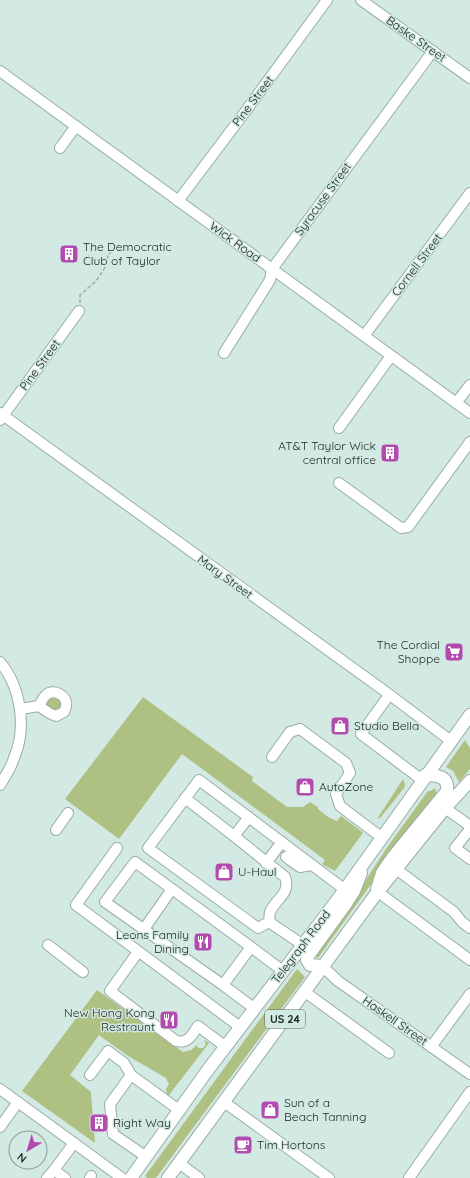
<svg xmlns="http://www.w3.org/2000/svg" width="470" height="1178" font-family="Quicksand,sans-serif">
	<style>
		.green { fill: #afc182 }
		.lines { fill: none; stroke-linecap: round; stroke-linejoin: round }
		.minor-casing { stroke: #99ada8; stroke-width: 12 }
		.major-casing { stroke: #99ada8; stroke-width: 14 }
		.path { stroke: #9caeaa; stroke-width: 1.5; stroke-dasharray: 4 2; stroke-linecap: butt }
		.minor { stroke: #fff; stroke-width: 10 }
		.major { stroke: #fff; stroke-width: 12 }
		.labels { text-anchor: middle; stroke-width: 3; stroke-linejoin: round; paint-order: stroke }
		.shield { fill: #d3e9e4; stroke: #566360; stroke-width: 1 }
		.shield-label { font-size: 11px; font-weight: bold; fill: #202927 }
		.street-label { font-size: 12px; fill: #202927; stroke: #d3e9e4 }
		.poi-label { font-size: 12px; fill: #202927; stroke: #d3e9e4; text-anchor: start }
	</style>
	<rect width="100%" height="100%" fill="#d3e9e4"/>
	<g class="green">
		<path d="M50,697H59L64,706L57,712L44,707L46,702Z"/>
		<path d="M143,697L253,777L252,781L287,807H303L310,802L318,807V809L328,817L337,821L341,816L361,831L363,833L335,871L322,864L325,860L182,754L119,839L65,799Z"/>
		<path d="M465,740L470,748V769L459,782L453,771L446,767Z"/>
		<path d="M403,779L405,785L404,788L381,817L377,819Z"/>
		<path d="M435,788L437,794L392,855L318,958L316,956L388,846L428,791H430Z"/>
		<path d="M297,969L305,977L156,1178H147L145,1176Z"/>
		<path d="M97,990L183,1052L191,1050L197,1045L198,1048H203L206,1045L204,1040L209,1043L169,1095H167L166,1089L169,1084L166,1078L128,1056L99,1035L70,1075L91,1092L95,1143L22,1091Z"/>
	</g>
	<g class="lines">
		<g class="minor-casing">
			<g id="minor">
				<path d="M361,0L470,78"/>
				<path d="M0,71L470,413"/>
				<path d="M60,148L76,126"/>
				<path d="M178,201L245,112L327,0"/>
				<path d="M364,336L470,193"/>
				<path d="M224,353L270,280L272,269L433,51"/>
				<path d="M456,403L470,385"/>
				<path d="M0,413L386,692L451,741"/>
				<path d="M0,420L79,311"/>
				<path d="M339,428L391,356"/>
				<path d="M339,483L401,528L408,527L470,442"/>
				<path d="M0,662C21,687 27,728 14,758C11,768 5,777 0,785"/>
				<path d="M389,695L361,734L422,780"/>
				<path d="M20,709L39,706C41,702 43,698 46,695C54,688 68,696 66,706C66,708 65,710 64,712L56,716L49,713L39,706"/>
				<path d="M272,757L290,732L300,729L346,763L350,773L336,794L340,806L381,837"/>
				<path d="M185,798L234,836L285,877C291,894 276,898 270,912C269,915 270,919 269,922"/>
				<path d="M445,808L470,826"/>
				<path d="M470,829L455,848L470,859"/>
				<path d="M56,830L68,813"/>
				<path d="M234,836L249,817"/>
				<path d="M117,848L76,905L240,1027"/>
				<path d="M286,857L300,867L311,865"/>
				<path d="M266,863L282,842"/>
				<path d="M396,869L454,912L462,922L470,928"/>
				<path d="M172,889L135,862L105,902L223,985"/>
				<path d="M378,892L470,960"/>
				<path d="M269,922L258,928L148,848L199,780L344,889"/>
				<path d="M269,922L303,945"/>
				<path d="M144,929L172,889L251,947"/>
				<path d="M48,945L83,972"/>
				<path d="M138,952L110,991L176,1041C188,1044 192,1035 198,1026L226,1047"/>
				<path d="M322,966L338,981L470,1074"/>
				<path d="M305,992L389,1053"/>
				<path d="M255,1009L223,985L251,947L283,971"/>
				<path d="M431,1047L470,994"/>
				<path d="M90,1075L108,1051L124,1063L131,1075"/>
				<path d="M0,1089L122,1178"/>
				<path d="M224,1102L329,1178"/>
				<path d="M0,1127L18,1102"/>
				<path d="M145,1156L113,1134L110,1104L131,1075L179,1110"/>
				<path d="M179,1163L199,1178"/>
				<path d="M54,1170L74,1143"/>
				<path d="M47,1178L54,1170L65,1178"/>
				<path d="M90,1178L91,1176"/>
				<path d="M409,1178L470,1092"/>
			</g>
		</g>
		<g class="major-casing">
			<g id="major">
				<path d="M377,889L382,873L393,857L447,791C449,776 437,775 425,775"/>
				<path d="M322,966L310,965L307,960L308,956L345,905L354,891L361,873"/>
				<path d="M131,1178L207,1071L338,899L470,715"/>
				<path d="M168,1178L376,894L445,808L470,781"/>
			</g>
		</g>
		<path class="path" d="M80,303V295L96,281L106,266L108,255L116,247"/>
		<use href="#minor" class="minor"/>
		<use href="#major" class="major"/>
	</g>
	<defs>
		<g id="building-square" transform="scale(1)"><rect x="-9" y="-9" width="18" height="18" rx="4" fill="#b34bae" stroke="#d3e9e4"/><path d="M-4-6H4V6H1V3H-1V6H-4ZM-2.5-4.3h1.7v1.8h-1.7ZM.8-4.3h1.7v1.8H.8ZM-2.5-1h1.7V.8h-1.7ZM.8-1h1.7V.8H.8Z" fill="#fff"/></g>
		<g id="supermarket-square" transform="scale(1)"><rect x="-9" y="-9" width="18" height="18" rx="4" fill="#b34bae" stroke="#d3e9e4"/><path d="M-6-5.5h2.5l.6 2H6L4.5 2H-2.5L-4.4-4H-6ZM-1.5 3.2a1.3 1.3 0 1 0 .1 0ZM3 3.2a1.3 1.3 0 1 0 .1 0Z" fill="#fff"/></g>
		<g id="shop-square" transform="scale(1)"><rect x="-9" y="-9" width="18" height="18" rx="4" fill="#b34bae" stroke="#d3e9e4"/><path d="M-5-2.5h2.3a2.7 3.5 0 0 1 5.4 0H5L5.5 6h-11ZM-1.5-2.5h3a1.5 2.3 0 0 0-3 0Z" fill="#fff"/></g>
		<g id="restaurant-square" transform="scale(1)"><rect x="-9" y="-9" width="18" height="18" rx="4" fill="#b34bae" stroke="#d3e9e4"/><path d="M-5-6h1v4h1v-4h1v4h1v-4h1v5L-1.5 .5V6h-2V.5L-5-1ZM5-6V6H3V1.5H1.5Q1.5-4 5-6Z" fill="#fff"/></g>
		<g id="cafe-square" transform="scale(1)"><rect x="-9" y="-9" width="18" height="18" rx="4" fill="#b34bae" stroke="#d3e9e4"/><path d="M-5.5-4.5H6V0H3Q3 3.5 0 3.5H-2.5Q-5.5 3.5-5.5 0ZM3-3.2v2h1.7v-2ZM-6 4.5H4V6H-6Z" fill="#fff"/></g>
	</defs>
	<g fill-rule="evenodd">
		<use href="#building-square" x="69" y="254"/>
		<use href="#building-square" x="390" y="453"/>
		<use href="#supermarket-square" x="454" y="652"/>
		<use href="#shop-square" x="340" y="726"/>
		<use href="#shop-square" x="305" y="787"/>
		<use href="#shop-square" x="224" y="872"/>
		<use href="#restaurant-square" x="203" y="942"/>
		<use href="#restaurant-square" x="169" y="1020"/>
		<use href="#shop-square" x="270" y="1110"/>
		<use href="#building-square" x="99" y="1123"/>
		<use href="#cafe-square" x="243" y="1145"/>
	</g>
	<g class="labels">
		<rect class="shield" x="265" y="1010" width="40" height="18" rx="3"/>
		<g class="shield-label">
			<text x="285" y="1023">US 24</text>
		</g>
		<g class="street-label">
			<text transform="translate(416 39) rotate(35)" y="4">Baske Street</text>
			<text transform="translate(253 101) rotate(-53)" y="4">Pine Street</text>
			<text transform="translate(323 199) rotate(-54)" y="4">Syracuse Street</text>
			<text transform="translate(235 242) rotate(36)" y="4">Wick Road</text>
			<text transform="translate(417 265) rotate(-53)" y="4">Cornell Street</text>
			<text transform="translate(40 365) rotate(-54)" y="4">Pine Street</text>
			<text transform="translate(225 577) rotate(36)" y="4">Mary Street</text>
			<text transform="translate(301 947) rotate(-53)" y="4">Telegraph Road</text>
			<text transform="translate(395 1021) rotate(35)" y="4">Haskell Street</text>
		</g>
		<g class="poi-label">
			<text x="83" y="251">The Democratic<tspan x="83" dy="14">Club of Taylor</tspan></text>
			<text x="376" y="450" text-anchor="end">AT&amp;T Taylor Wick<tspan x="376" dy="14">central office</tspan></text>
			<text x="440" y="649" text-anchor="end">The Cordial<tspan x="440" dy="14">Shoppe</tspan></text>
			<text x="354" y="730">Studio Bella</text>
			<text x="319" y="791">AutoZone</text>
			<text x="238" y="876">U-Haul</text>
			<text x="189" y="939" text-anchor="end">Leons Family<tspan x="189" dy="14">Dining</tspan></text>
			<text x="155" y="1017" text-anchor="end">New Hong Kong<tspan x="155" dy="14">Restraunt</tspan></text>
			<text x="284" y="1107">Sun of a<tspan x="284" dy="14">Beach Tanning</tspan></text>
			<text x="113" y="1127">Right Way</text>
			<text x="257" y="1149">Tim Hortons</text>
		</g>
	</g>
	<g transform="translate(28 1150) rotate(218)"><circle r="19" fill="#d3e9e4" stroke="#8b9c98"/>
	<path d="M0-3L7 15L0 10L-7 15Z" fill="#b34bae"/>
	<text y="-6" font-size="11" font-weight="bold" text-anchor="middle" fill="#202927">N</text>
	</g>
</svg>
